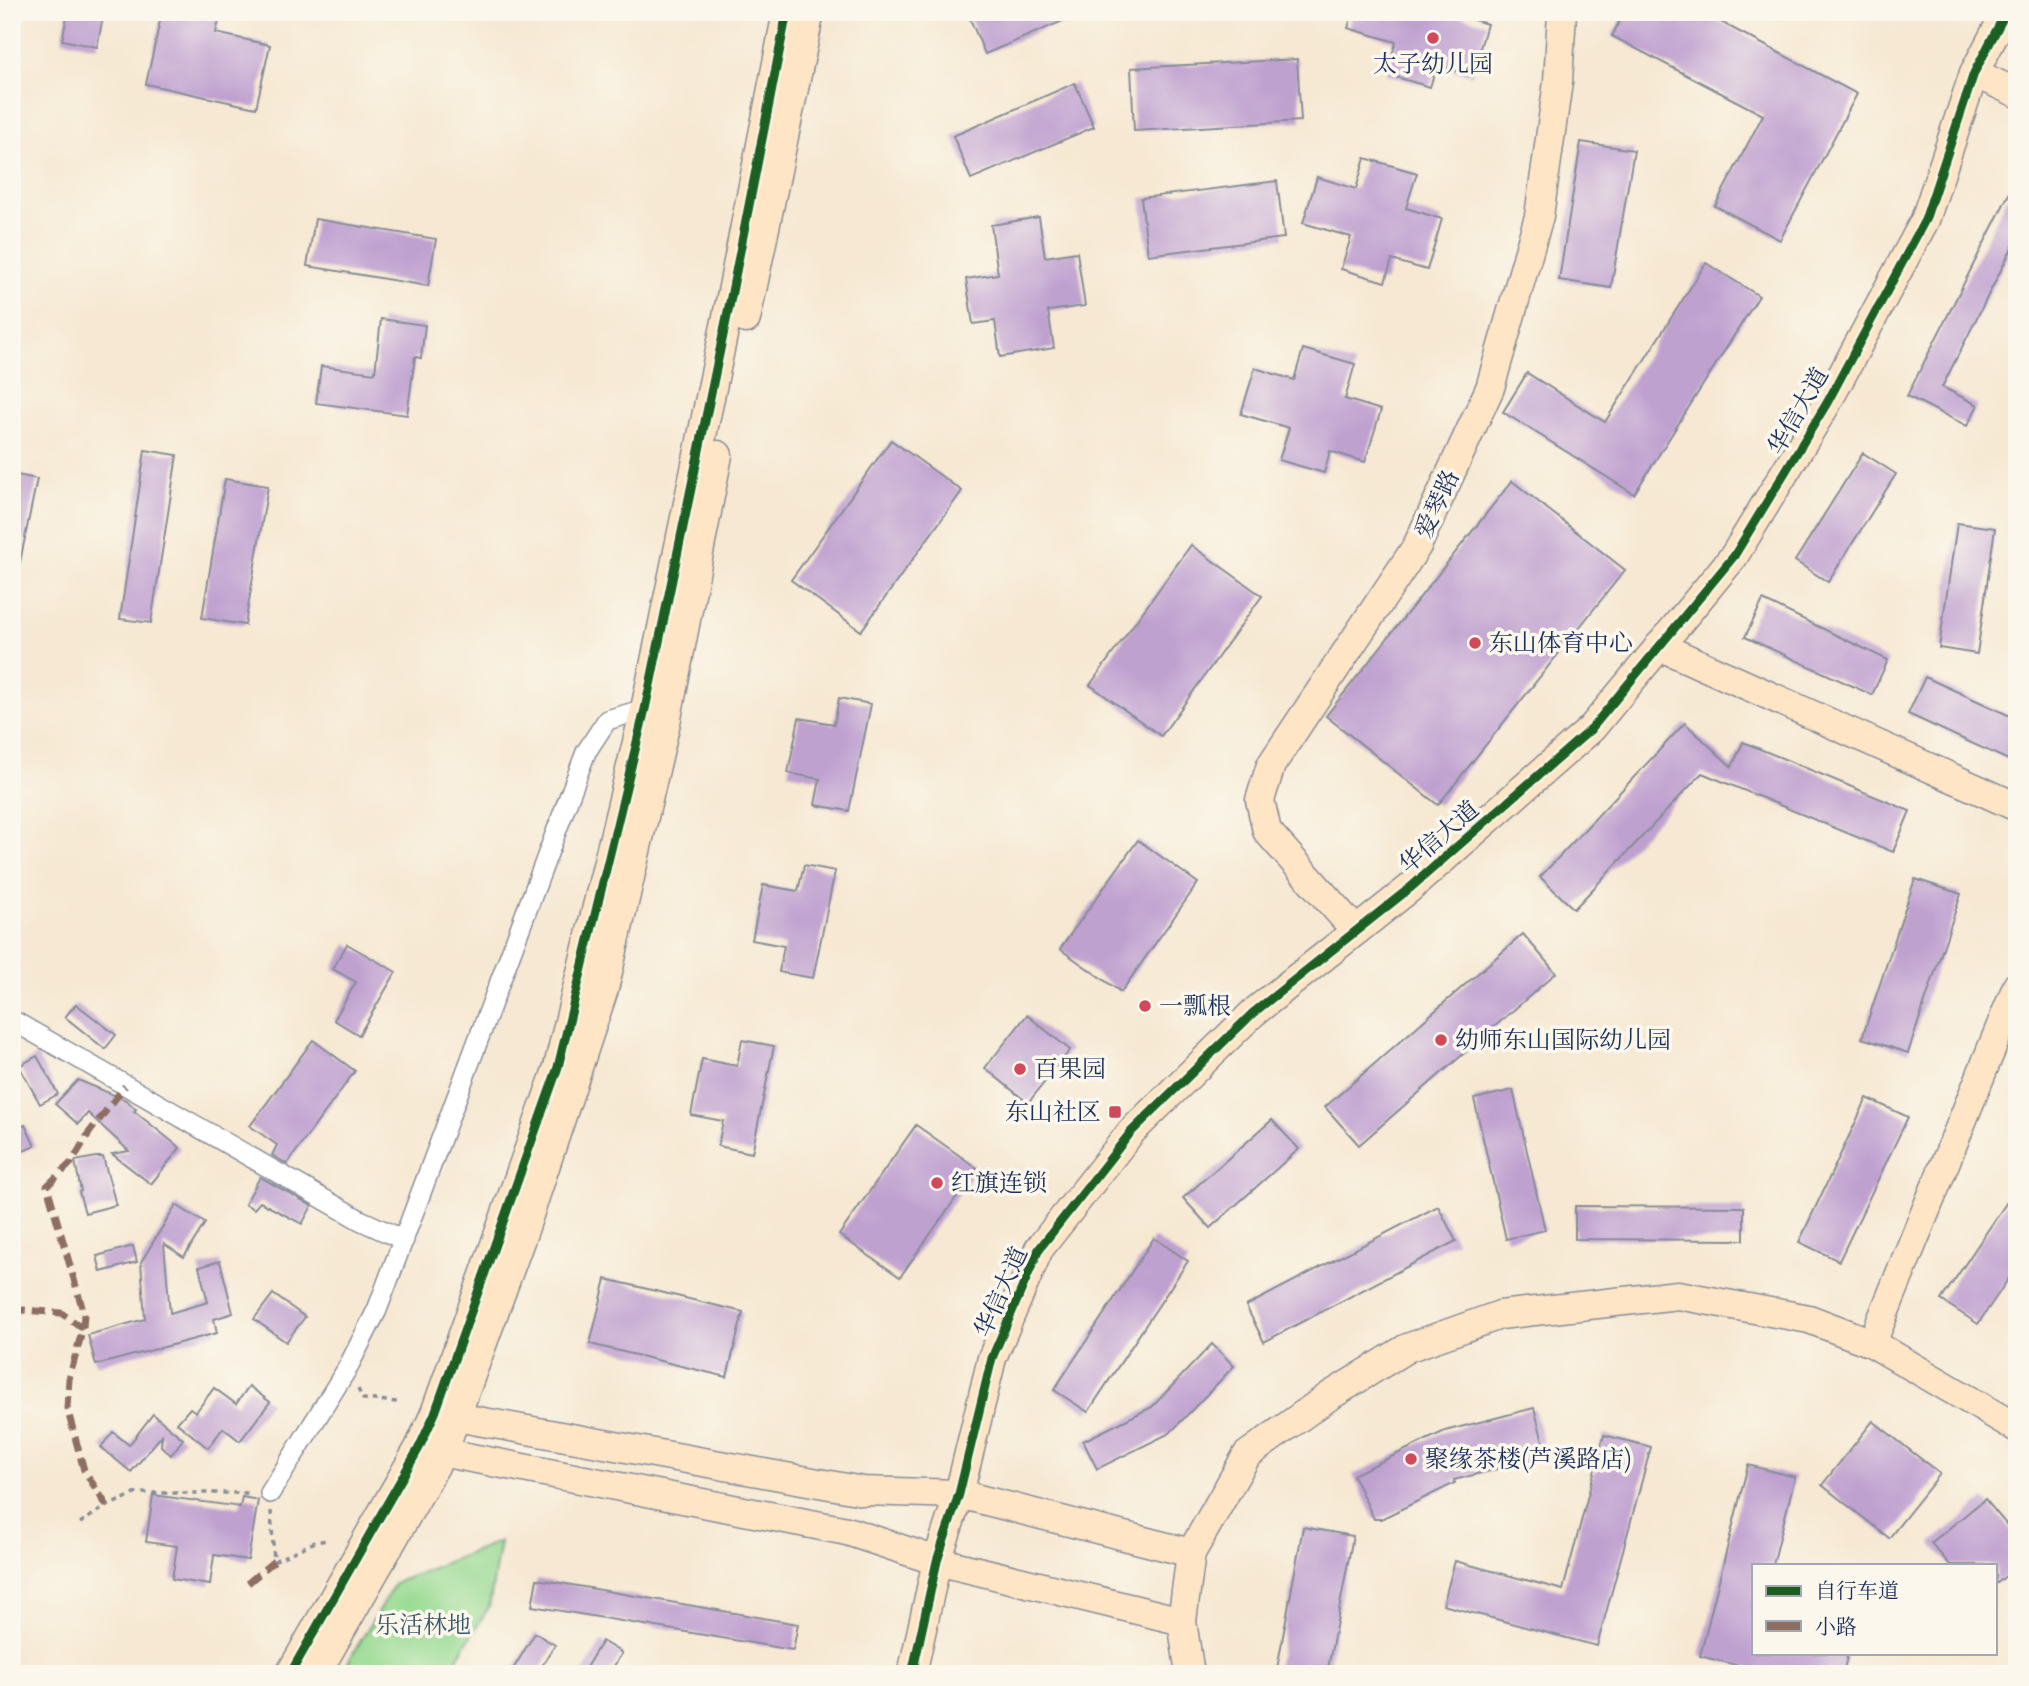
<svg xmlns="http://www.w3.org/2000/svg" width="2029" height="1686" font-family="Cardo,'Noto Serif SC',serif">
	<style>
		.green { fill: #97da91; stroke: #598478; stroke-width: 2 }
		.building { fill: #bfa1d0 }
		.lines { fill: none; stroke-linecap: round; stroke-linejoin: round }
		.street-casing { stroke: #888c98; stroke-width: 22 }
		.secondary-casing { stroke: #888c98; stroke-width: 31 }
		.path { stroke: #888c98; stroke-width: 3.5; stroke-dasharray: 5 5; stroke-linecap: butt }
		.street { stroke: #fff; stroke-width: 19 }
		.secondary { stroke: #fde5c5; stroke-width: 28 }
		.quiet { stroke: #8d6e63; stroke-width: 7; stroke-dasharray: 14 7; stroke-linecap: butt }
		.cycleway-casing { stroke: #fbf7ec; stroke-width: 13 }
		.cycleway { stroke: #1b5e20; stroke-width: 9 }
		.poi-dot { fill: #d1495b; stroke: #fbf7ec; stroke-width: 2.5 }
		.labels { text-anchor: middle; stroke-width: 7; stroke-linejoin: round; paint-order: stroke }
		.poi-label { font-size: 24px; fill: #1b2f5e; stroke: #fbf7ec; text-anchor: start }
		.street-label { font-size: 24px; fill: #1b2f5e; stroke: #fbf7ec }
		.park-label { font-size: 24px; fill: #3a5a6b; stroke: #fbf7ec }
	</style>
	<rect width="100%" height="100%" fill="#fbf7ec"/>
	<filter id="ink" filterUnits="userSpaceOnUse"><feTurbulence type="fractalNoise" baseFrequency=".0143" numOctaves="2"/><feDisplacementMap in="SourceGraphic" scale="14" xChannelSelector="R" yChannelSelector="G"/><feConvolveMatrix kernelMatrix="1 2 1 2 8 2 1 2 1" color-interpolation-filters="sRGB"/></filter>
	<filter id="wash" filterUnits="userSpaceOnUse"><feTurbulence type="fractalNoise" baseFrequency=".00686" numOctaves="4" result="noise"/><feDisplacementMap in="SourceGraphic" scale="28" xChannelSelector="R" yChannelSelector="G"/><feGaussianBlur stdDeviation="1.57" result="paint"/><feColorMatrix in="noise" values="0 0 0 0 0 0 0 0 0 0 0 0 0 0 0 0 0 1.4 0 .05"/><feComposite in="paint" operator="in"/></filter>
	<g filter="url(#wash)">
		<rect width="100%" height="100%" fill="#f6e8d2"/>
		<path class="green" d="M500,1541L489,1607L447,1674H341L395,1583Z"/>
		<g id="blocks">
			<g class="building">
				<path d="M68,12H104L97,47L62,40Z"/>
				<path d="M162,12H221L216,33L270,45L256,108L146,84Z"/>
				<path d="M967,12H1084L985,54Z"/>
				<path d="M1353,12H1448L1487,24L1472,76L1437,65L1430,87L1386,74L1396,42L1348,28Z"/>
				<path d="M1624,12H1702L1857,94L1780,240L1715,206L1763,115L1612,36Z"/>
				<path d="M1297,59L1301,121L1134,131L1131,68Z"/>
				<path d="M1075,83L1094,127L971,179L953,136Z"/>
				<path d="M1581,142L1634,150L1611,288L1559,280Z"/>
				<path d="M1365,158L1417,173L1406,208L1442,219L1427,270L1392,260L1385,282L1341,269L1351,237L1303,223L1317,177L1356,189Z"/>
				<path d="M2017,178V238L1942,387L1978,405L1967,426L1907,396Z"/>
				<path d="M1277,181L1284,238L1148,255L1141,198Z"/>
				<path d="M1039,217L1045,257L1077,252L1085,306L1048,311L1054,348L1000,357L995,321L973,324L966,279L998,274L991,225Z"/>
				<path d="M315,219L436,239L428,286L307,266Z"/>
				<path d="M1706,263L1759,296L1634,494L1503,412L1527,373L1605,422Z"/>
				<path d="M381,319L425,325L421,358L415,357L407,415L316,403L321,366L375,373Z"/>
				<path d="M1303,349L1355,364L1345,399L1381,410L1365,462L1330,451L1324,473L1279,460L1289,428L1241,414L1255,368L1294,380Z"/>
				<path d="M891,440L962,491L861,631L791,580Z"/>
				<path d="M145,450L177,455L151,623L120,619Z"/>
				<path d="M1863,453L1896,474L1828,582L1795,561Z"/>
				<path d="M12,474L37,479L20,562H12Z"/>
				<path d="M225,479L268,486L245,625L202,618Z"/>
				<path d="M1512,481L1625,570L1438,805L1326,716Z"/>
				<path d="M1957,523L1995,528L1977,654L1939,648Z"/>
				<path d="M1191,545L1262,596L1161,736L1090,685Z"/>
				<path d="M1763,600L1888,660L1872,695L1745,637Z"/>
				<path d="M1925,677L2017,719V764L1908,714Z"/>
				<path d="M839,698L871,704L849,811L815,805L820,779L788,773L799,718L834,724Z"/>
				<path d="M1685,723L1732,767L1743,742L1910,811L1893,852L1702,773L1574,909L1540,877Z"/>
				<path d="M1138,840L1198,883L1121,992L1060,949Z"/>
				<path d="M804,865L835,871L813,978L779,972L784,946L752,940L763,885L798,891Z"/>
				<path d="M1915,879L1961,894L1908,1053L1862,1038Z"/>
				<path d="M1523,934L1556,973L1359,1145L1325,1107Z"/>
				<path d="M347,944L396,972L359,1035L334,1020L356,982L333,969Z"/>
				<path d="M76,1004L116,1035L105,1049L65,1017Z"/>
				<path d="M1027,1015L1070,1050L1028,1103L985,1068Z"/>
				<path d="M313,1040L355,1071L287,1164L272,1155L277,1145L250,1126Z"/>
				<path d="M742,1040L774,1046L752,1153L718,1146L723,1121L691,1115L702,1059L737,1066Z"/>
				<path d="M37,1056L58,1094L40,1104L19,1066Z"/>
				<path d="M78,1080L126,1100L136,1109L134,1111L180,1148L151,1184L112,1154L129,1151L88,1113L78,1124L55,1104Z"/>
				<path d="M1513,1090L1545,1230L1506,1239L1474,1099Z"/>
				<path d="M1867,1098L1908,1117L1839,1261L1799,1242Z"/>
				<path d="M1272,1120L1299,1149L1210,1228L1183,1198Z"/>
				<path d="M25,1125L35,1146L12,1156V1130Z"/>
				<path d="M916,1125L977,1168L900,1277L839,1235Z"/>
				<path d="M96,1157H103L116,1205L85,1213L79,1192L81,1191L75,1161Z"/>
				<path d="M260,1177L312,1206L302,1224L260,1202L254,1209L245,1204Z"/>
				<path d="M2017,1187V1266L1978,1324L1941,1300Z"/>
				<path d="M176,1205L205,1223L184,1257L164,1244L170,1313L208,1302L199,1267L220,1261L233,1313L214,1319L217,1333L96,1365L88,1335L145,1319L141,1262Z"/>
				<path d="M1438,1206L1456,1241L1264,1342L1246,1306Z"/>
				<path d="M1575,1206L1744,1207V1240L1575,1239Z"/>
				<path d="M1154,1238L1188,1261L1088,1412L1054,1390Z"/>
				<path d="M133,1246L137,1262L101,1272L97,1256Z"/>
				<path d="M606,1279L743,1312L727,1377L590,1344Z"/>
				<path d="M273,1294L305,1317L286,1342L254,1319Z"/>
				<path d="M1212,1344L1234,1366L1170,1433L1097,1469L1083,1441L1152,1407Z"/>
				<path d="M249,1386L270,1402L240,1441L223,1428L208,1448L177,1423L190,1408L196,1412L214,1388L236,1404Z"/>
				<path d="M1534,1408L1547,1456L1454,1480L1455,1483L1381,1519H1374L1353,1475L1445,1431Z"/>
				<path d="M153,1414L183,1439L171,1455L161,1446L162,1435L131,1472L101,1447L113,1432L129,1445Z"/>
				<path d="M1873,1421L1940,1474L1889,1538L1822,1485Z"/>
				<path d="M1604,1435L1651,1447L1597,1646L1443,1605L1455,1561L1563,1590Z"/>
				<path d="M1748,1465L1795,1477L1773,1565H1754V1653H1848L1843,1674H1772L1700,1656Z"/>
				<path d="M153,1495L240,1507L242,1497L258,1500L248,1560L214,1555L210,1585L172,1579L177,1546L146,1542Z"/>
				<path d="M1985,1499L2017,1537V1567L1996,1584V1565H1950L1931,1543Z"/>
				<path d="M1303,1527L1353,1536L1327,1674H1276Z"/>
				<path d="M537,1579L798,1624L793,1650L532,1606Z"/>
				<path d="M535,1633L555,1645L537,1674H510Z"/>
				<path d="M602,1641L622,1653L609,1674H582Z"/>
			</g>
		</g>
	</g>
	<g filter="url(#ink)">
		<use href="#blocks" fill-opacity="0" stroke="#888c98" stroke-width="2"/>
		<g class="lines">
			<g class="street-casing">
				<g id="street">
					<path d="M12,1020L360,1220L404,1240"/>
					<path d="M270,1493L347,1369L377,1310L586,752L607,720L645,709"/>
				</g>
			</g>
			<g class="secondary-casing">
				<g id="secondary">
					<path d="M1974,73L2017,93"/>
					<path d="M746,319L810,12"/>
					<path d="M1659,646L2017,807"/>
					<path d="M1356,931L1267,831L1260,800L1271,765L1417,546L1490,388L1539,216L1558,82L1562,12"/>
					<path d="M1872,1343L2017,986"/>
					<path d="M439,1414L863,1491L959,1494L1191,1553"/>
					<path d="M425,1449L847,1531L937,1561L1182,1621"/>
					<path d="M290,1674L419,1448L435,1413L558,1067L645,709L731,297L787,12"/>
					<path d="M316,1674L443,1452L524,1230L604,989L667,718L718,455"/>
					<path d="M912,1674L937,1561L959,1494L992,1358L1039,1249L1131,1132L1253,1013L1410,888L1591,729L1734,556L1827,403L1925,220L1974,73L2006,12"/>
					<path d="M1190,1674L1182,1621L1191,1553L1247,1455L1328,1397L1407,1348L1500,1315L1678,1295L1809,1319L1872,1343L2017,1428"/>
				</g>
			</g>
			<g class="path">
				<path d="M358,1389L363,1399L398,1402"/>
				<path d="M271,1511L274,1561L315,1542L328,1540"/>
				<path d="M80,1523L107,1506L137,1493H252"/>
			</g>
			<use href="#street" class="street"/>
			<use href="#secondary" class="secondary"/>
			<g class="quiet">
				<path d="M12,1312L24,1310L61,1313L83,1328"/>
				<path d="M107,1506L84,1470L67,1408L69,1379L83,1328L84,1314L47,1186L71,1163L89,1133L125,1086"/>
				<path d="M248,1583L274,1561"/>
			</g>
			<g class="cycleway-casing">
				<g id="cycleway">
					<path d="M290,1674L419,1448L435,1413L558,1067L645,709L731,297L787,12"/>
					<path d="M912,1674L937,1561L959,1494L992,1358L1039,1249L1131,1132L1253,1013L1410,888L1591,729L1734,556L1827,403L1925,220L1974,73L2006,12"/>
				</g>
			</g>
			<use href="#cycleway" class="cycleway"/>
		</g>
	</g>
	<g class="poi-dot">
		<circle cx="1433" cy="38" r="7"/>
		<circle cx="1475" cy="643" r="7"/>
		<circle cx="1145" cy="1006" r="7"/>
		<circle cx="1441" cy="1040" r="7"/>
		<circle cx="1020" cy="1069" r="7"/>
		<rect x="1108" y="1105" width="14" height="14" rx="3.5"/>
		<circle cx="937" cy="1183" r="7"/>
		<circle cx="1411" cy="1459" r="7"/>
	</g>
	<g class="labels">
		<g class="poi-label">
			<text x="1433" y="72" text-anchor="middle">太子幼儿园</text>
			<text x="1489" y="651">东山体育中心</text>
			<text x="1159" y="1014">一瓢根</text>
			<text x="1455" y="1048">幼师东山国际幼儿园</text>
			<text x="1034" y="1077">百果园</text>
			<text x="1101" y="1120" text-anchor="end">东山社区</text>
			<text x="951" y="1191">红旗连锁</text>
			<text x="1425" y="1467">聚缘茶楼(芦溪路店)</text>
		</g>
		<g class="street-label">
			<text transform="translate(1798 411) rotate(-60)" y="8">华信大道</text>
			<text transform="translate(1437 504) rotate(-65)" y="8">爱琴路</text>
			<text transform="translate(1439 837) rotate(-41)" y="8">华信大道</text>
			<text transform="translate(1001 1292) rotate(-66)" y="8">华信大道</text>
		</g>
		<g class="park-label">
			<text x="423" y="1633">乐活林地</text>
		</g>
	</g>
	<rect width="2029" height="1686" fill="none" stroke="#fbf7ec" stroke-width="42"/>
	<rect x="1752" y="1564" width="245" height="91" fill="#fbf7ec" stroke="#a1a7b3" stroke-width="2"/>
	<rect x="1766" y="1586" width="35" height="10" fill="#1b5e20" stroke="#a1a7b3" stroke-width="2"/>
	<text x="1815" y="1598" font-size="21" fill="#1b2f5e">自行车道</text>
	<rect x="1766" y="1621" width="35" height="10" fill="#8d6e63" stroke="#a1a7b3" stroke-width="2"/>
	<text x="1815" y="1634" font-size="21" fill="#1b2f5e">小路</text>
</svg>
